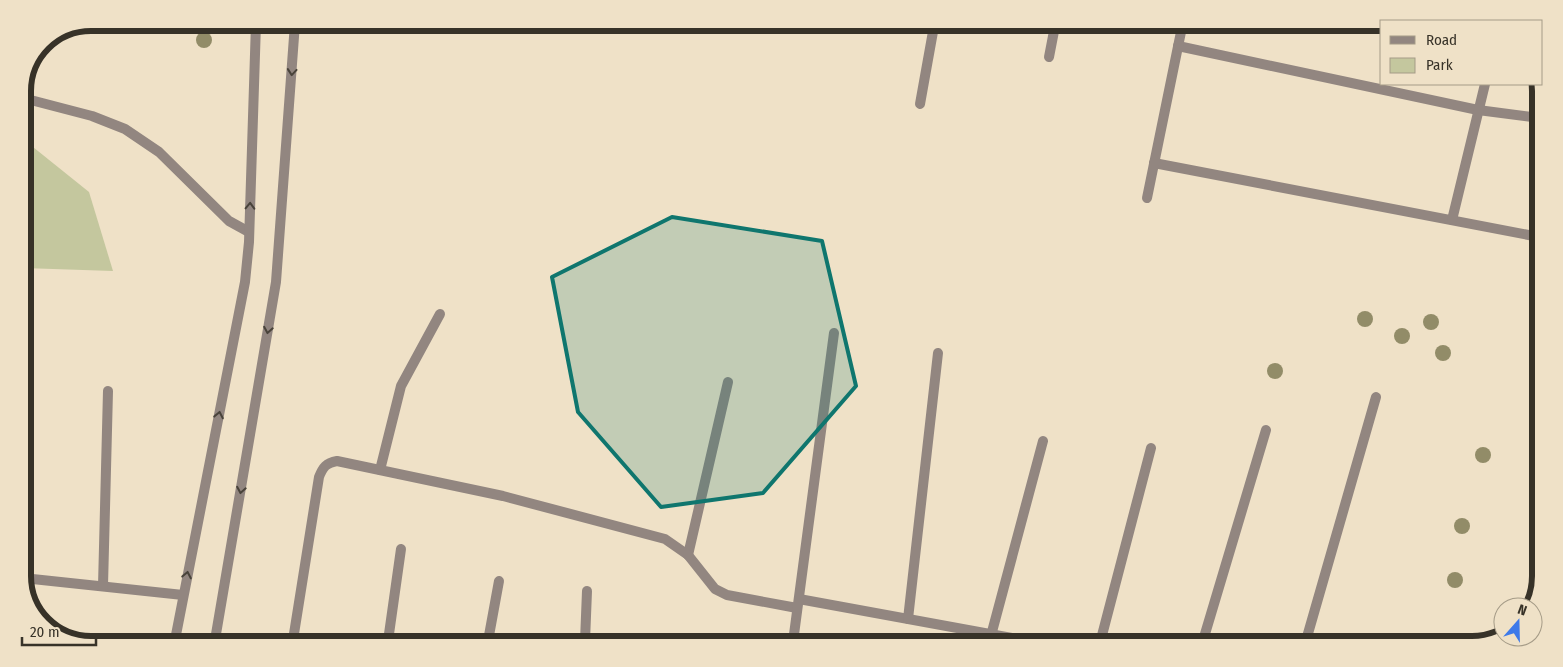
<svg xmlns="http://www.w3.org/2000/svg" width="1563" height="667" font-family="'Fira Sans Condensed',sans-serif">
	<style>
		.green { fill: #c4c79e }
		.lines { fill: none; stroke-linecap: round; stroke-linejoin: round }
		.service { stroke: #928680; stroke-width: 10 }
		.minor { stroke: #928680; stroke-width: 10 }
		.tertiary { stroke: #928680; stroke-width: 10 }
		.tree { fill: #928c68 }
		.oneway { stroke: #49433a }
		.marked { fill: #0f766e; fill-opacity: 0.2; stroke: #0f766e; stroke-width: 4; stroke-linejoin: round }
		.rim { fill: none; stroke: #373228; stroke-width: 6 }
	</style>
	<rect width="100%" height="100%" fill="#efe1c7"/>
	<path class="green" d="M23,139L89,192L113,271L23,268Z"/>
	<g class="lines">
		<path class="service" d="M23,98L92,116L125,129L159,152L229,221L249,232"/>
		<g class="minor">
			<path d="M1178,46L1478,110L1540,118"/>
			<path d="M1049,57L1055,26"/>
			<path d="M920,104L934,26"/>
			<path d="M1154,163L1539,237"/>
			<path d="M1147,198L1182,27"/>
			<path d="M1452,220L1485,84"/>
			<path d="M380,470L401,386L440,314"/>
			<path d="M688,555L728,382"/>
			<path d="M23,578L183,595"/>
			<path d="M103,586L108,391"/>
			<path d="M799,599L1039,643"/>
			<path d="M908,619L938,353"/>
			<path d="M293,640L319,477C323,467 326,463 337,461L503,496L665,539L688,555L715,589L727,595L797,608"/>
			<path d="M388,641L401,549"/>
			<path d="M488,641L499,581"/>
			<path d="M585,641L587,591"/>
			<path d="M793,642L834,333"/>
			<path d="M989,643L1043,441"/>
			<path d="M1100,643L1151,448"/>
			<path d="M1202,644L1266,430"/>
			<path d="M1305,644L1376,397"/>
		</g>
		<g class="tertiary">
			<path d="M175,640L245,282L249,242L256,23"/>
			<path d="M215,640L276,282L295,23"/>
		</g>
	</g>
	<g class="tree">
		<circle cx="204" cy="40" r="8"/>
		<circle cx="1365" cy="319" r="8"/>
		<circle cx="1431" cy="322" r="8"/>
		<circle cx="1402" cy="336" r="8"/>
		<circle cx="1443" cy="353" r="8"/>
		<circle cx="1275" cy="371" r="8"/>
		<circle cx="1483" cy="455" r="8"/>
		<circle cx="1462" cy="526" r="8"/>
		<circle cx="1455" cy="580" r="8"/>
	</g>
	<defs><path id="oneway-chevron" d="M-2-3.5L2.5 0L-2 3.5" fill="none" stroke-width="1.6" stroke-linecap="round" stroke-linejoin="round" transform="scale(1.25)"/></defs>
	<g class="oneway">
		<use href="#oneway-chevron" transform="translate(292 72) rotate(95)"/>
		<use href="#oneway-chevron" transform="translate(250 206) rotate(-88)"/>
		<use href="#oneway-chevron" transform="translate(268 330) rotate(100)"/>
		<use href="#oneway-chevron" transform="translate(219 415) rotate(-79)"/>
		<use href="#oneway-chevron" transform="translate(241 490) rotate(100)"/>
		<use href="#oneway-chevron" transform="translate(187 575) rotate(-79)"/>
	</g>
	<path class="marked" d="M672,217L822,241L856,386L763,493L661,507L578,412L552,277Z"/>
	<path d="M0 0H1563V667H0ZM91 31H1472A60 60 0 0 1 1532 91V576A60 60 0 0 1 1472 636H91A60 60 0 0 1 31 576V91A60 60 0 0 1 91 31Z" fill="#efe1c7" fill-rule="evenodd"/>
	<path class="rim" d="M91 31H1472A60 60 0 0 1 1532 91V576A60 60 0 0 1 1472 636H91A60 60 0 0 1 31 576V91A60 60 0 0 1 91 31Z"/>
	<rect x="1380" y="20" width="162" height="65" fill="#efe1c7" stroke="#a59b87"/>
	<rect x="1390" y="36" width="25" height="8" fill="#928680" stroke="#a59b87"/>
	<text x="1426" y="45" font-size="15" fill="#373228">Road</text>
	<rect x="1390" y="58" width="25" height="15" fill="#c4c79e" stroke="#a59b87"/>
	<text x="1426" y="70" font-size="15" fill="#373228">Park</text>
	<g transform="translate(1518 622) rotate(20)"><circle r="24" fill="#efe1c7" stroke="#a59b87"/>
	<path d="M0-4L9 19L0 12L-9 19Z" fill="#3e7ae9"/>
	<text y="-8" font-size="14" font-weight="bold" text-anchor="middle" fill="#373228">N</text>
	</g>
	<path d="M22 637v8h74v-8" fill="none" stroke="#373228" stroke-width="2.5"/>
	<text x="30" y="637" font-size="15" fill="#373228" stroke="#efe1c7" stroke-width="4" paint-order="stroke">20 m</text>
</svg>
